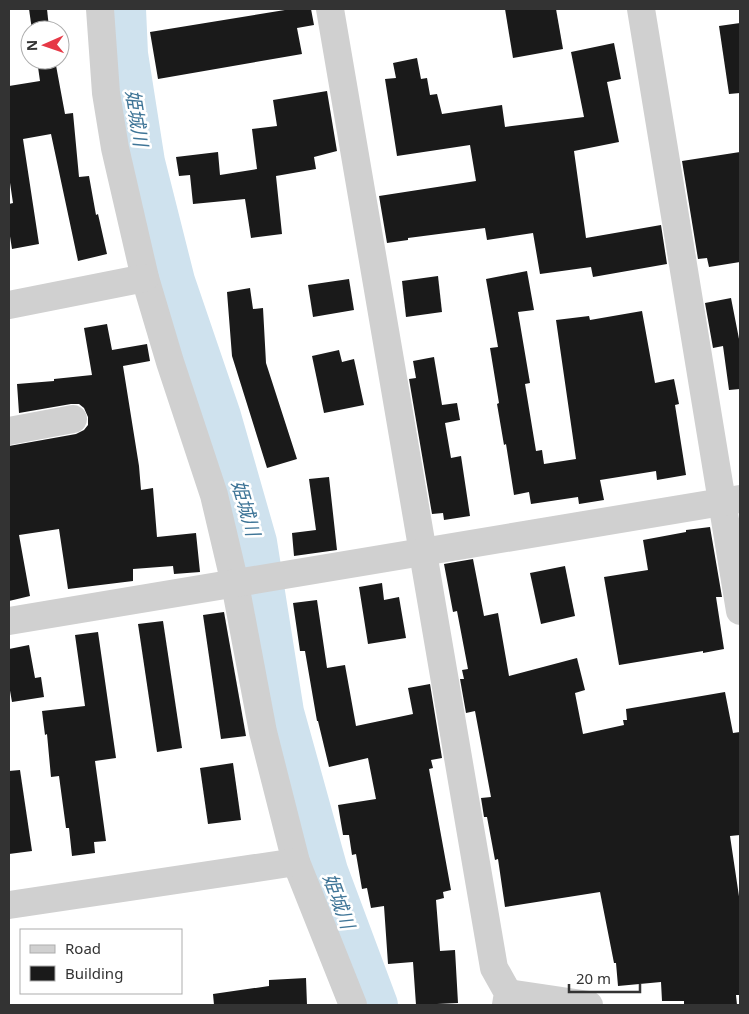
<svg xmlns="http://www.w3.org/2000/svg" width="749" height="1014" font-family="'Noto Sans','Noto Sans JP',sans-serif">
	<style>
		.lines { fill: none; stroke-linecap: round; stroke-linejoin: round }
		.river { stroke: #cfe2ee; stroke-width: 42 }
		.building { fill: #1a1a1a }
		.minor { stroke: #d0d0d0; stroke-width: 28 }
		.labels { text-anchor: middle; stroke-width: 5; stroke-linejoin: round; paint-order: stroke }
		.water-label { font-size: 19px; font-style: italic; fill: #3f7597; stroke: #fff }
	</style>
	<rect width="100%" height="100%" fill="#fff"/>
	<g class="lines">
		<path class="river" d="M125,9L127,54L144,162L174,281L220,416L256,542L283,712L327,871L377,1005"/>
	</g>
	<g class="building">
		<path d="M29,9H47L49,28L32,30Z"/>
		<path d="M291,9H311L314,25L297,28L302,54L158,79L150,32Z"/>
		<path d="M505,9H556L563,49L513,58Z"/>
		<path d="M740,23V93L729,94L719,26Z"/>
		<path d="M614,43L621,79L607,82L619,142L574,151L586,238L661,225L667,264L593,277L591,267L540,274L533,233L487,240L485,228L408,238V240L387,243L379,196L476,181L470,145L397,156L385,79L396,78L393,63L417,58L421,79L427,78L430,95L437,94L442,114L502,105L505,127L584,117L571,52Z"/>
		<path d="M37,60H55L65,114L73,113L79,177L89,176L96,215L98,214L107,254L78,261L51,134L23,139L39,244L12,249L9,230V204L13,203L9,176V86L40,81Z"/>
		<path d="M327,91L337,151L314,157L316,169L276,176L282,234L251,238L245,199L193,204L190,175L179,176L176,157L218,152L220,175L257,169L252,129L277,126L273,100Z"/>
		<path d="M740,152V262L709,267L707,258L698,259L682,161Z"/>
		<path d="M527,271L534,310L518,312L530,383L525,384L536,451L542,450L544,464L576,459L556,320L589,316L590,320L642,311L655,383L674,379L679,404L675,405L686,475L657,480L656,471L600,480L604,500L579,504L578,497L531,504L529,492L514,495L506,444L504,445L497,404L499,403L490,348L498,347L486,279Z"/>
		<path d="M438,276L442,312L406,317L402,281Z"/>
		<path d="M349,279L354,310L313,317L308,285Z"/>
		<path d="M250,288L253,309L263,308L266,363L297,459L267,468L232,356L227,292Z"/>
		<path d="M731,298L740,344V389L729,390L723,346L713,348L705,303Z"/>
		<path d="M107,324L112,350L147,344L150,361L123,366L139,466L141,490L153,488L157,537L196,533L200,572L174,574L173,566L133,569V581L68,589L59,529L19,535L30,596L9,601V446L76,434L84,430L88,425V417L84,408L79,404H71L19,413L17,384L54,381V379L92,375L84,328Z"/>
		<path d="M339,350L342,362L354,359L364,405L324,413L312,356Z"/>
		<path d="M434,357L442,405L457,403L460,420L445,423L451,458L461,456L470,516L444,520L443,513L432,514L409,379L416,378L413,361Z"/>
		<path d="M329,477L337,550L294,556L292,533L316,530L309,479Z"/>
		<path d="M710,527L722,597H716L724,649L703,653V651L619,665L604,577L648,570L643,540L686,532V530Z"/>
		<path d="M473,559L484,616L498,613L509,676L577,658L585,690L575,693L583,734L624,725L623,720H627L626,709L725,692L733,733L740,732V835L730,836L740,903V995H736L737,1005H684V1001H662L661,982L618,986L616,963H614L600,892L505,907L498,859L495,860L487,817H484L481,798L491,797L475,711L466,713L460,679H464L462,670L468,669L457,611L453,612L444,564Z"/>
		<path d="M565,566L575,616L541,624L530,573Z"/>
		<path d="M382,583L384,600L399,597L406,638L368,644L359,587Z"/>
		<path d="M317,600L327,668L345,665L356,726L413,714L408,688L430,684L442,758L431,760L433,768L429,769L451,890L443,892L444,898L436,900L440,951L455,950L458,1003L416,1005L413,962L388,964L384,906L371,908L367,888L362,889L356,854L352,855L349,835H343L338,805L376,799L368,758L329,767L318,721H317L305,651H300L293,603Z"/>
		<path d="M224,612L246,736L221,739L203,615Z"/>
		<path d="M163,621L182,748L157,752L138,624Z"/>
		<path d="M98,632L116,758L95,761L106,841L94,842L95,853L72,856L69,828H66L59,776L51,777L47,734L45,735L42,711L85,706L75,635Z"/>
		<path d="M29,645L35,678L41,677L44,697L12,702L9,685V649Z"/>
		<path d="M233,763L241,820L208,824L200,768Z"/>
		<path d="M20,770L32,851L9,854V771Z"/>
		<path d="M306,978L307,1005H214L213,994L269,986V980Z"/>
	</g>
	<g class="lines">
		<g class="minor">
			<path d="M100,9L106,93L115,148L145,278L170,362L214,495L235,584L263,732L296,862L353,1005"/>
			<path d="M330,9L494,968L508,993L506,1005"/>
			<path d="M641,9L740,611"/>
			<path d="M9,305L145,278"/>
			<path d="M9,431L73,419"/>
			<path d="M9,621L740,499"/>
			<path d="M9,905L296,862"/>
			<path d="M508,993L589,1005"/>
		</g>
	</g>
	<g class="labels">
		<g class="water-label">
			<text transform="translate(137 118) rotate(81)" y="7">姫城川</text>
			<text transform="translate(246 508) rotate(74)" y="7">姫城川</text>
			<text transform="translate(339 901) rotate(70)" y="7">姫城川</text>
		</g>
	</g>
	<rect width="749" height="1014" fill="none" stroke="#333333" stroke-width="20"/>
	<rect x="20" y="929" width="162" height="65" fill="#ffffff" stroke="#adadad"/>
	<rect x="30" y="945" width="25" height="8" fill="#d0d0d0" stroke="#adadad"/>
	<text x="65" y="954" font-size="15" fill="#333333">Road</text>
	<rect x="30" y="966" width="25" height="15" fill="#1a1a1a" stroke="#adadad"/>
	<text x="65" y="979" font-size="15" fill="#333333">Building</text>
	<g transform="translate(45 45) rotate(268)"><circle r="24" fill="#ffffff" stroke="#adadad"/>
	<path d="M0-4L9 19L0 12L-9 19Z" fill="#e63946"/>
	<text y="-8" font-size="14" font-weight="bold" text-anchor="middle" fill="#333333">N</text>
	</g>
	<path d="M569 984v8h71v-8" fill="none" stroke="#333333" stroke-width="2.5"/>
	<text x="576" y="984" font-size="15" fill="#333333" stroke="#ffffff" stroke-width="4" paint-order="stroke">20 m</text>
</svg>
